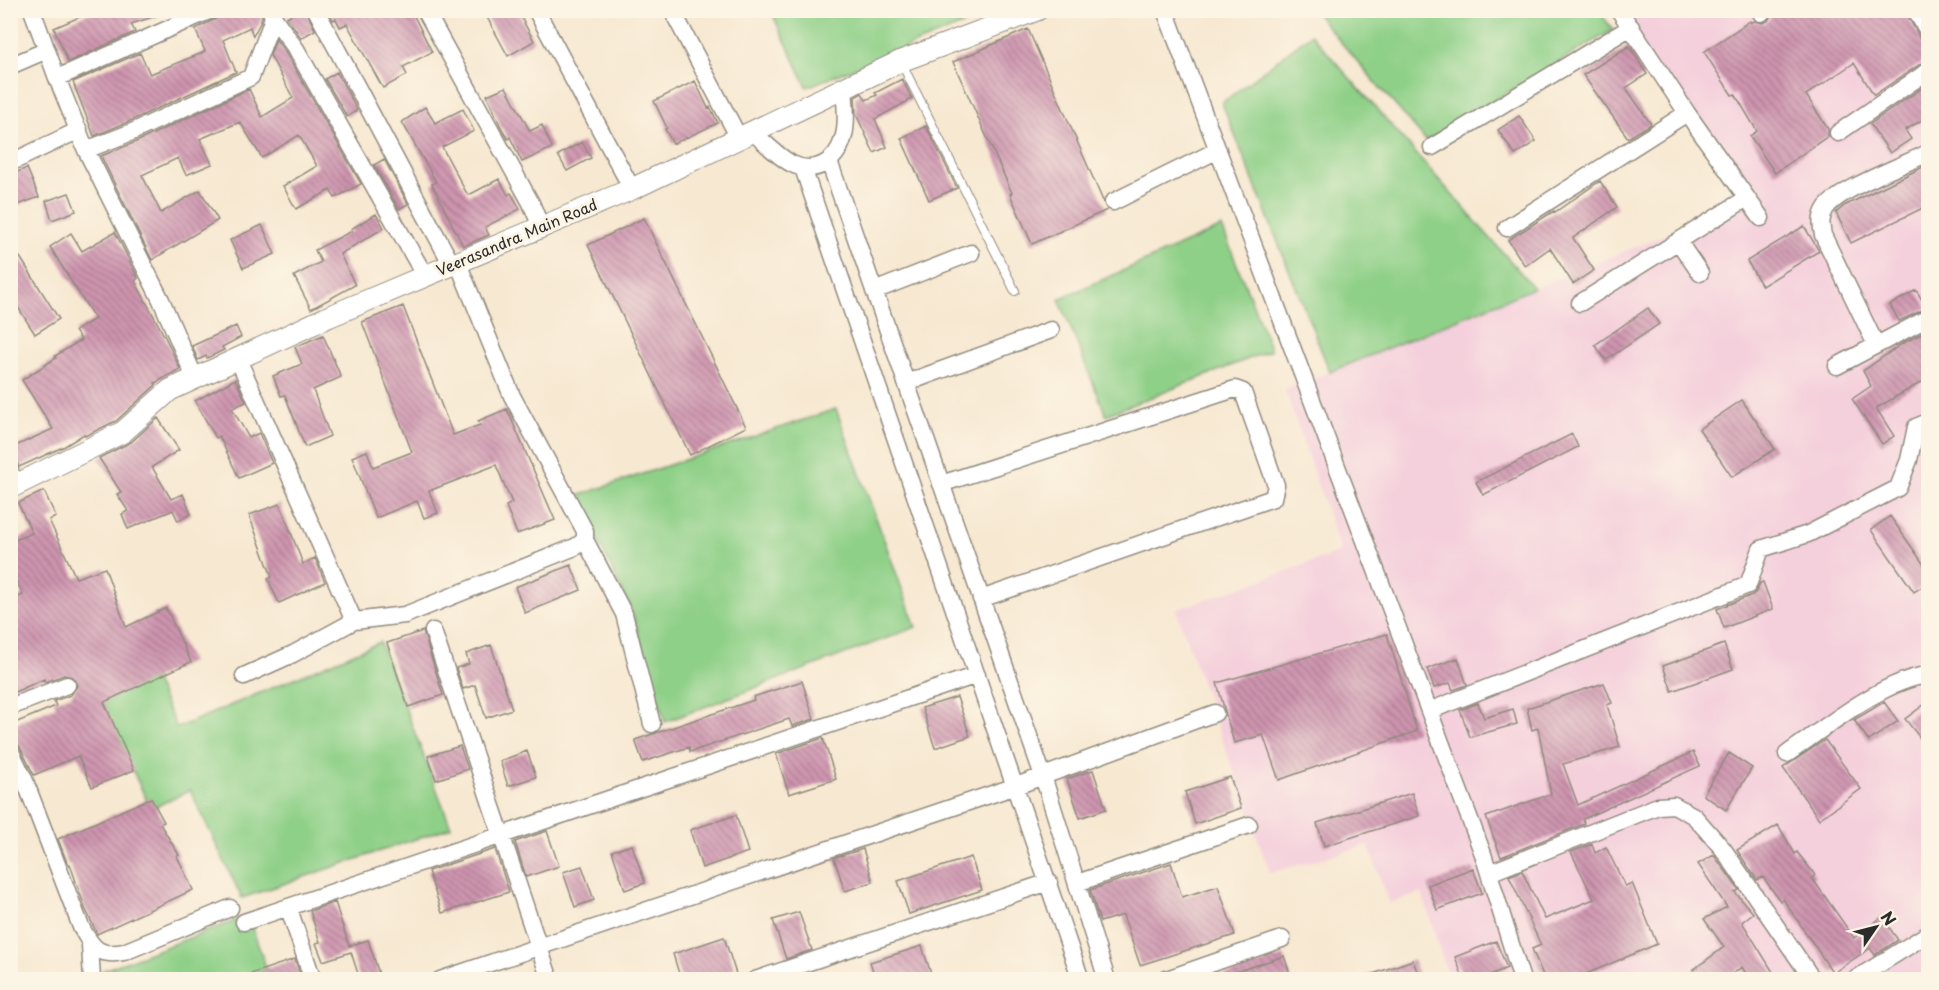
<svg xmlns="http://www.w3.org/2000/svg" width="1939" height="990" font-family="'Playpen Sans',sans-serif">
  <defs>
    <pattern id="building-back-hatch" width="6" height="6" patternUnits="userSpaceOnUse" patternTransform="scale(1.5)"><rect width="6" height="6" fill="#ce94af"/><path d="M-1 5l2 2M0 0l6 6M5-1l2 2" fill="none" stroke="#a7798f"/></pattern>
  </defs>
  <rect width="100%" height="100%" fill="#fcf5e5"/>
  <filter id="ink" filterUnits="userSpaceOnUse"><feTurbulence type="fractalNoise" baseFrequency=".0167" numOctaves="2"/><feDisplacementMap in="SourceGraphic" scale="12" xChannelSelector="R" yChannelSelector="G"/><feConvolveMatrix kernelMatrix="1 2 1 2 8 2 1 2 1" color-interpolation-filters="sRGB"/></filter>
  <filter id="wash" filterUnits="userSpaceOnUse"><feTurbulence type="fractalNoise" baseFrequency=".008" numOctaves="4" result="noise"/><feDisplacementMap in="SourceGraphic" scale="24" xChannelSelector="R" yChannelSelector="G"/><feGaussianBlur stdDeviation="1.35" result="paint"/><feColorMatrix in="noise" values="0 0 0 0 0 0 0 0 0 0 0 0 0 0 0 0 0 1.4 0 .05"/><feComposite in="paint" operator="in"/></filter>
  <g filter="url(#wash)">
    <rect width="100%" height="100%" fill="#f7e8d1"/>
    <!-- built -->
    <path fill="#f4cfdc" d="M 1614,11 L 1928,11 L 1928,979 L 1449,979 L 1422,893 L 1389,903 L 1368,845 L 1270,873 L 1176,610 L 1341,552 L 1285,390 L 1743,203 Z"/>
    <!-- green -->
    <path fill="#8fd088" stroke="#5d7e5a" stroke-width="1.5" d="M 771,11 L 997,11 L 807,87 Z
      M 1314,11 L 1599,11 L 1613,30 L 1426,141 Z
      M 1311,34 L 1534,288 L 1330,372 L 1222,103 Z
      M 1222,227 L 1271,350 L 1106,415 L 1059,299 Z
      M 836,409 L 916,627 L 665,722 L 632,612 L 577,496 Z
      M 380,642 L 451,827 L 242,898 L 190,790 L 151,809 L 98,698 L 151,673 L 177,728 Z
      M 248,916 L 270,979 L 104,979 L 101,971 Z"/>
    <g id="blocks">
      <!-- building -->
      <path fill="url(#building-back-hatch)" d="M 96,10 L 161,10 L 162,14 L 131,24 L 135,32 L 68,62 L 54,28 Z
        M 224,10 L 263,10 L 261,21 L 253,36 L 250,27 L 223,40 L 236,72 L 128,122 L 94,136 L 73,82 L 140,53 L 150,74 L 202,53 L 205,51 L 195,29 L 216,19 Z
        M 299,10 L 306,10 L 315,30 L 301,38 L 287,17 Z
        M 328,10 L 411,10 L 432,52 L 403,67 L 407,75 L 383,88 L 347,24 L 340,27 L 336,19 L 333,20 Z
        M 483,10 L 517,10 L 534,41 L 508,56 Z
        M 1774,10 L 1905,10 L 1919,37 L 1929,47 L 1929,58 L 1874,95 L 1854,63 L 1806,95 L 1828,129 L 1828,136 L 1775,173 L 1750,136 L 1757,131 L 1735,94 L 1732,95 L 1704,52 L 1750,21 L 1751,23 L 1754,21 L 1763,23 L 1768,21 Z
        M 1028,29 L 1107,210 L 1032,244 L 1010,194 L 1012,193 L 953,62 Z
        M 276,39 L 287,55 L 361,184 L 335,198 L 330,190 L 296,209 L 283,186 L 317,166 L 299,135 L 262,158 L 240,122 L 200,139 L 212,164 L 186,175 L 178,158 L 142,175 L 161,213 L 200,190 L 218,220 L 152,260 L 101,156 L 136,142 L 249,89 L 262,117 L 293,98 L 270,55 Z
        M 1629,46 L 1647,74 L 1626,88 L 1651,124 L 1628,138 L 1583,75 Z
        M 337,72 L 357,110 L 347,117 L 325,79 Z
        M 902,79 L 912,99 L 875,119 L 887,147 L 874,153 L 856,114 L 855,97 L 862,93 L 866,100 L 877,95 L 875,93 Z
        M 695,81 L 708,108 L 710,107 L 718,123 L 673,144 L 665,129 L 667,128 L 654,101 Z
        M 1925,86 L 1929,92 L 1929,116 L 1905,130 L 1911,139 L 1890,153 L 1870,124 Z
        M 506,87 L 530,131 L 542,125 L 552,148 L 522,162 L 510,137 L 508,139 L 501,127 L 487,95 Z
        M 425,107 L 435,123 L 463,109 L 474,131 L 442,147 L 466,192 L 469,195 L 499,179 L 508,195 L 511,193 L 520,209 L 485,227 L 489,235 L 463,246 L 432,184 L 436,182 L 402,122 Z
        M 1519,116 L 1536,141 L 1515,155 L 1498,130 Z
        M 926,126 L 957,188 L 929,200 L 901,138 Z
        M 582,142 L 591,158 L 567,171 L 558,155 Z
        M 384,159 L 408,204 L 399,209 L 374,165 Z
        M 1929,164 L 1929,205 L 1851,243 L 1836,213 L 1844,206 Z
        M 27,168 L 39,197 L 10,208 L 10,175 Z
        M 1600,181 L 1617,207 L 1573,238 L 1594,270 L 1573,284 L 1550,248 L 1525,266 L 1508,240 L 1554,211 L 1555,212 Z
        M 69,193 L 76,211 L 52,220 L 46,201 Z
        M 376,214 L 384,228 L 340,254 L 355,285 L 311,309 L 294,276 L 321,262 L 315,250 L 352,231 L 351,229 Z
        M 644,218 L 746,427 L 690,455 L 588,245 Z
        M 262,225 L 275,254 L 243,268 L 230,240 Z
        M 1804,226 L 1819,251 L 1762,286 L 1747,261 Z
        M 115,232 L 138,278 L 135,281 L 166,339 L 180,369 L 155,383 L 156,385 L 116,421 L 85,436 L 84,434 L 65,446 L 19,467 L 11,448 L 53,429 L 22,380 L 56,358 L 55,356 L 81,340 L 75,331 L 95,319 L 50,247 L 71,233 L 82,251 Z
        M 20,257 L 59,319 L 35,334 L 10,295 L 10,263 Z
        M 1916,290 L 1927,308 L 1899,321 L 1890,305 Z
        M 403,306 L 453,435 L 480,425 L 478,421 L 507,409 L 555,520 L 517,534 L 506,506 L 512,503 L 496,465 L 429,491 L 438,513 L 424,518 L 417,501 L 376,518 L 352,457 L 367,451 L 373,467 L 412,452 L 362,322 Z
        M 1648,308 L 1659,324 L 1606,360 L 1595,345 Z
        M 236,326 L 241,337 L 222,347 L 224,350 L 207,358 L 206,356 L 198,360 L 192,346 Z
        M 1929,330 L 1929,378 L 1876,408 L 1894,436 L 1882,444 L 1852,399 L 1871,386 L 1863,371 L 1903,343 Z
        M 323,335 L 341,377 L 313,390 L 330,436 L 305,447 L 285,395 L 281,396 L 273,376 L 302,364 L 295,347 Z
        M 235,379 L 246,402 L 232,408 L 249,438 L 259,433 L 272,463 L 239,478 L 219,436 L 216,438 L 195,401 Z
        M 1742,400 L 1775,449 L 1732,477 L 1699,429 Z
        M 158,418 L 179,450 L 152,467 L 171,499 L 183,494 L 191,514 L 178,521 L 173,510 L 128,529 L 122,514 L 128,511 L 117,494 L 121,492 L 99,458 L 131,442 Z
        M 1572,434 L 1578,447 L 1483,495 L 1476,482 Z
        M 44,491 L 56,517 L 49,520 L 76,578 L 105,568 L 126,627 L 166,608 L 191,662 L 104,702 L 134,770 L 92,787 L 78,756 L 34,775 L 19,745 L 13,740 L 10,735 L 10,725 L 56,706 L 54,701 L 71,695 L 77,686 L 73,677 L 64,675 L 45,682 L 44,679 L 10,694 L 10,600 L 23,595 L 10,568 L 10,542 L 32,533 L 18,503 Z
        M 280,504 L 303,564 L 315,558 L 325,582 L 279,603 L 268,579 L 272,577 L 249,515 Z
        M 1890,516 L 1929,572 L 1929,582 L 1914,592 L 1871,530 Z
        M 571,565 L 581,590 L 525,613 L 515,587 Z
        M 1763,582 L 1773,609 L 1724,628 L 1717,609 L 1752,595 L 1756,592 L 1760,583 Z
        M 423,631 L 443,695 L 408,707 L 387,643 Z
        M 1387,634 L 1417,731 L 1279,780 L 1263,735 L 1234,743 L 1217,683 Z
        M 1724,644 L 1733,669 L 1672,691 L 1663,666 Z
        M 491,645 L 512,709 L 486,718 L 475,685 L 463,689 L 456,668 L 469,664 L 466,654 Z
        M 1458,658 L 1467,685 L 1453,690 L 1450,683 L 1434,688 L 1427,669 Z
        M 802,681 L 814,719 L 792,726 L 789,719 L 690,752 L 689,747 L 643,762 L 635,740 L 754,700 L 753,697 Z
        M 1604,683 L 1612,703 L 1607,705 L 1620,747 L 1563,764 L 1578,805 L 1693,752 L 1700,766 L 1583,819 L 1584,824 L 1501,857 L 1486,817 L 1551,794 L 1538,728 L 1532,730 L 1527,708 Z
        M 957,697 L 970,736 L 935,748 L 922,708 Z
        M 1929,701 L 1929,749 L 1905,719 Z
        M 1884,702 L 1898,721 L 1869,741 L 1854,720 Z
        M 1478,703 L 1484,718 L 1513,709 L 1517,724 L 1470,737 L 1460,710 Z
        M 823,738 L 836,779 L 789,794 L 776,754 Z
        M 1825,740 L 1861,789 L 1819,819 L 1783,768 Z
        M 460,746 L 468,769 L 436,780 L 428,756 Z
        M 527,751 L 536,777 L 508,786 L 500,761 Z
        M 1729,753 L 1752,768 L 1726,810 L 1703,795 Z
        M 1093,770 L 1106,809 L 1080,818 L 1067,779 Z
        M 1230,777 L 1241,808 L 1195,824 L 1185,792 Z
        M 1412,793 L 1419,816 L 1324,846 L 1317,823 Z
        M 151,798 L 164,822 L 160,824 L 179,855 L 177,856 L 193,890 L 97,934 L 85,908 L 70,864 L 68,865 L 58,839 Z
        M 736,815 L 748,852 L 702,868 L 690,830 Z
        M 1778,825 L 1795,854 L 1797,852 L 1815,875 L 1812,878 L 1854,938 L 1882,917 L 1898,940 L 1875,955 L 1870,948 L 1833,973 L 1783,899 L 1780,901 L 1763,877 L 1757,880 L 1737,850 Z
        M 547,831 L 559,866 L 526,877 L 515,842 Z
        M 1592,844 L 1595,853 L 1606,847 L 1625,886 L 1632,883 L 1657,944 L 1572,980 L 1545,980 L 1532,949 L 1541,945 L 1509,876 L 1522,871 L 1545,919 L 1594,899 L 1571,852 Z
        M 632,845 L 645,883 L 625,890 L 612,851 Z
        M 495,849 L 509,892 L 442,913 L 428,871 Z
        M 863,849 L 873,882 L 845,891 L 834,858 Z
        M 1714,855 L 1739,890 L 1735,892 L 1753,913 L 1742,922 L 1778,980 L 1750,980 L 1742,967 L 1724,980 L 1700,980 L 1693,970 L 1724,947 L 1704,919 L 1727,907 L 1698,864 Z
        M 971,857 L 982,890 L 909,914 L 898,881 Z
        M 1171,863 L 1182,897 L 1218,886 L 1235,935 L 1140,965 L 1123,915 L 1100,922 L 1090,890 Z
        M 582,866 L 594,900 L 575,907 L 563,872 Z
        M 1473,868 L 1482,893 L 1437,910 L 1428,885 Z
        M 335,902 L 349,946 L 368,940 L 381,980 L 360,980 L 351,952 L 323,961 L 316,943 L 320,942 L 310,911 Z
        M 799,912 L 812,950 L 786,959 L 773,920 Z
        M 724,937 L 738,980 L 681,980 L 673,954 Z
        M 1496,941 L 1507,968 L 1478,980 L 1464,980 L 1455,957 Z
        M 922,946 L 933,980 L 876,980 L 870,962 Z
        M 1284,956 L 1292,980 L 1223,980 L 1223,976 Z
        M 295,959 L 302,980 L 242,980 L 242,977 Z
        M 1413,960 L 1420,980 L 1365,980 L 1364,977 Z"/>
    </g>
  </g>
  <g filter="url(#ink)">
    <use href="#blocks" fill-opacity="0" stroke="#918a7e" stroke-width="1.5"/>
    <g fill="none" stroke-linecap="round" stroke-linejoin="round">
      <defs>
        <path id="service" d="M 901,62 L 1015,291"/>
        <path id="minor" d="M 32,10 L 57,78 L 86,150 L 161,300 L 195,378
          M 316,10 L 452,265
          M 425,10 L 531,203 L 541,227
          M 536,10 L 632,189
          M 672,10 L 739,138
          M 1165,10 L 1483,854 L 1522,980
          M 1619,10 L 1687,113 L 1761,218
          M 1915,10 L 1928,31
          M 1761,13 L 1764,10
          M 272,15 L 296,49 L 425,276
          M 10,66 L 47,50
          M 57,78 L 211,10
          M 752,131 C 765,143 777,156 792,164 C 815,175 836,162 843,139 C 848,123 845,104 844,87
          M 1838,133 L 1928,71
          M 1432,147 L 1631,27
          M 86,150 L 132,132 L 251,77 L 271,24 L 274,10
          M 829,161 L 1043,776 L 1107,980
          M 10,163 L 79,130
          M 803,168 L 1081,980
          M 1113,202 L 1218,150
          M 1507,228 L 1687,113
          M 1678,241 L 1700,273
          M 874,291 L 971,253
          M 1580,303 L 1747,198
          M 1876,345 L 1823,235 C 1821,225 1820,217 1826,208 C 1839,189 1906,164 1928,153
          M 238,359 L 354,621
          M 1837,366 L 1928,318
          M 906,383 L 1051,330
          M 10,472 L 18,485
          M 941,484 L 1235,389 L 1243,392 L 1276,485 L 1273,498 L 981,599
          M 585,540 L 624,614 L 652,724
          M 433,631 L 550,980
          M 244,676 L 293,654 L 354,621 L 405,615 L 575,547 L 585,540 L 585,531 L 512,396 L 458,263
          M 10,707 L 67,685
          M 1429,711 L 1748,585 L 1761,549 L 1808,534 L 1898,488 L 1909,460 L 1916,427 L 1928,422
          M 10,750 L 25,781 L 81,927 C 92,948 99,957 124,952 L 230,908
          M 1787,754 C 1825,728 1883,680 1928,675
          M 1489,873 L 1658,806 L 1674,805 L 1694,816 L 1723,849 L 1813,980
          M 1077,883 L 1249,825
          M 289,909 L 313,980
          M 244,922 L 977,675
          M 90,944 L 92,980
          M 440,980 L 1016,786 L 1215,713
          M 755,980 L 1049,882
          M 1164,980 L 1282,939
          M 1854,980 L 1928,934"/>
        <path id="tertiary" d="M 10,488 L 123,432 L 170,390 L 328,317 L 632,189 L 901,61 L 1037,10"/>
      </defs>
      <!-- service casing -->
      <use href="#service" stroke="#918a7e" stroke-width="10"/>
      <!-- minor casing -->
      <use href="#minor" stroke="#918a7e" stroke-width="19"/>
      <!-- tertiary casing -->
      <use href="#tertiary" stroke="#918a7e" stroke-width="23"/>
      <!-- service -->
      <use href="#service" stroke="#fff" stroke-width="8"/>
      <!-- minor -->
      <use href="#minor" stroke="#fff" stroke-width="16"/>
      <!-- tertiary -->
      <use href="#tertiary" stroke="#fff" stroke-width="21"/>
    </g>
  </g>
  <g text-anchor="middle" stroke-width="6" stroke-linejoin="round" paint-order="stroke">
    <!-- street labels -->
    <g font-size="15" fill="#2b2b2b" stroke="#fcf5e5">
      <text transform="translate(517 238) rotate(-23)" y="5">Veerasandra Main Road</text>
    </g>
  </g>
  <!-- margin -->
  <rect width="1939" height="990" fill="none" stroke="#fcf5e5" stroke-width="36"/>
  <!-- north arrow -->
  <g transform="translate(1876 927) rotate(55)" stroke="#fcf5e5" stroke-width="4.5" paint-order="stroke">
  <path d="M0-4.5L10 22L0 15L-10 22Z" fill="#2b2b2b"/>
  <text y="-9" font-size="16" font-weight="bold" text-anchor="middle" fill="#2b2b2b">N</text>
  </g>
</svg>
